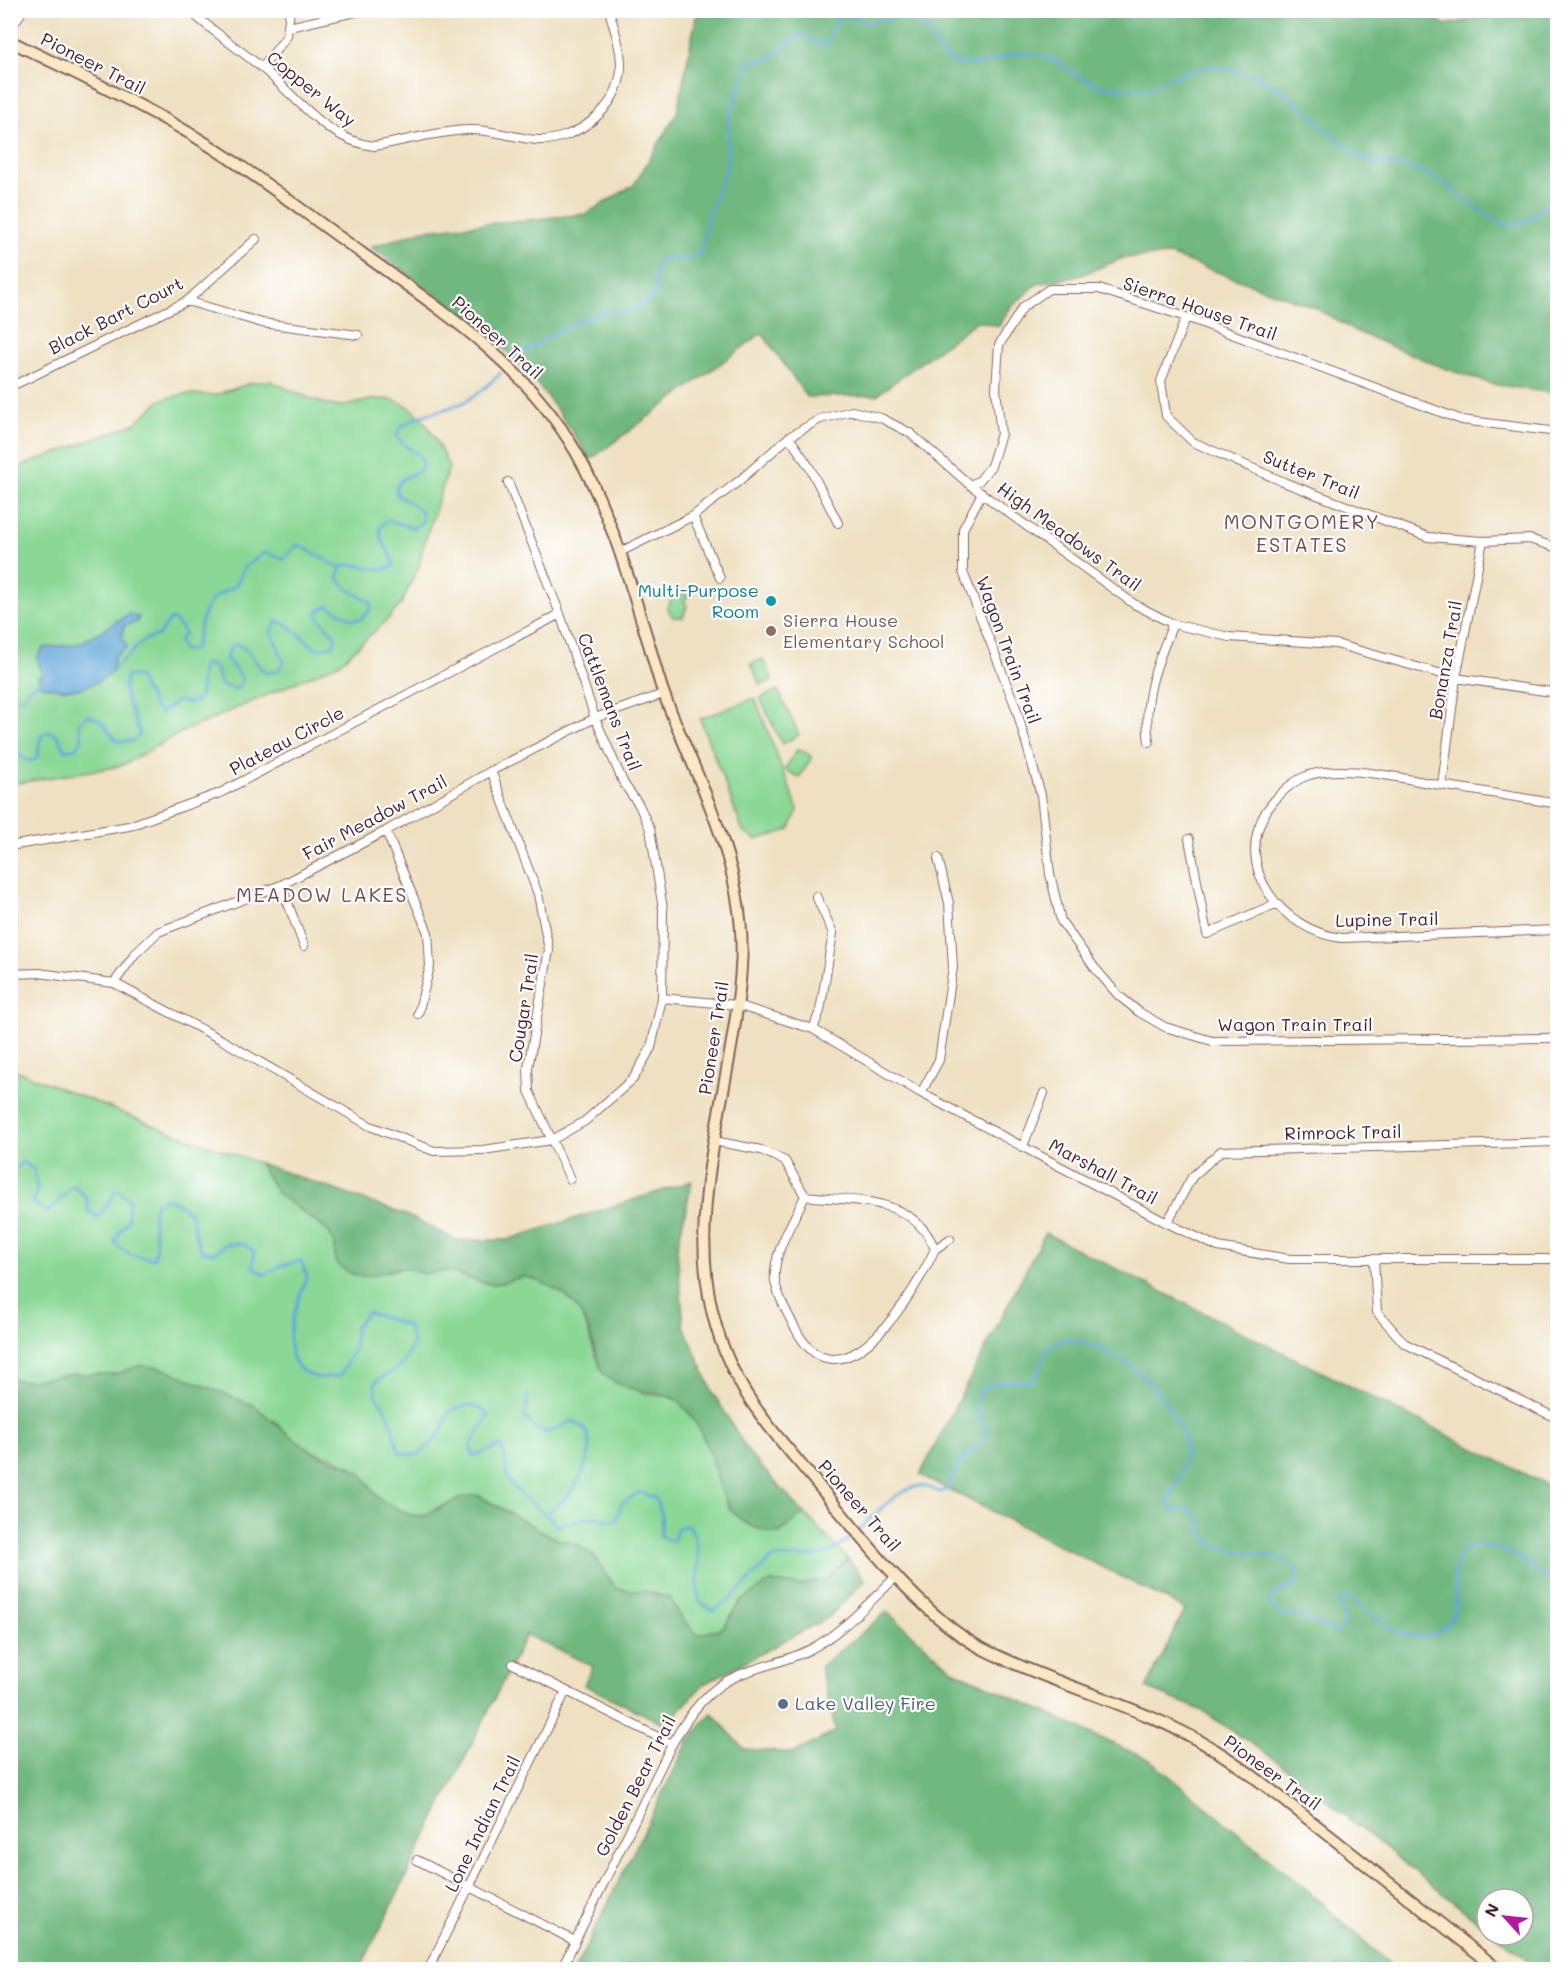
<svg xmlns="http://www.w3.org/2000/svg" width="1568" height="1980" font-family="Mali,sans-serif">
  <rect width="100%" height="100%" fill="#fff"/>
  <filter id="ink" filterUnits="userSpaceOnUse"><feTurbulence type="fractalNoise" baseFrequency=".0167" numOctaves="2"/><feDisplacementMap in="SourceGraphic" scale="12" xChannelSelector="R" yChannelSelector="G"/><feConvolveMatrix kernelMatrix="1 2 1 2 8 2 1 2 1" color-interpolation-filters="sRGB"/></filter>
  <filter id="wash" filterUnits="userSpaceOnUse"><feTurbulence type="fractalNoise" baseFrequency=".008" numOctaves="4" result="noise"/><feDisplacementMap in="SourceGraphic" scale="24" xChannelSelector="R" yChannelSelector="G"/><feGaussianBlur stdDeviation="1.35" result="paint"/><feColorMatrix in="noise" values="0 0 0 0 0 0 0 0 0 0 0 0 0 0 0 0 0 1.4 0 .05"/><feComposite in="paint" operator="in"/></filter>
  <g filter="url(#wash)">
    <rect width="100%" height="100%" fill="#eee0c0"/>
    <!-- green -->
    <path fill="#8bd896" stroke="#6a7c60" stroke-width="1.5" d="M 270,381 C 289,389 309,400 330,405 C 343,408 357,403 370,400 C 416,392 433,432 449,467 L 422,550 L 419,566 L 401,604 L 388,619 L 340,663 L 180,733 L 121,766 L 11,784 L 11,470 L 134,424 L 161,400 L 184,394 L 215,395 L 251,383 Z
      M 681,591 L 689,596 L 684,600 L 687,606 L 683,617 L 673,617 L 667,608 L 674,595 Z
      M 763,659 L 773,680 L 760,685 L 751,664 Z
      M 778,690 L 799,735 L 782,744 L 760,698 Z
      M 755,698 L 798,810 L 789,830 L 756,840 L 743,831 L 700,719 Z
      M 798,748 L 812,757 L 799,778 L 785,769 Z
      M 10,1068 L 168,1131 L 259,1163 L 277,1193 L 329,1232 L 335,1246 L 335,1262 L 364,1276 L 409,1267 L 423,1274 C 461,1265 463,1283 493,1284 C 504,1284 514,1278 524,1277 C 534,1276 566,1293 573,1300 C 589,1316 590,1353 600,1362 C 607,1369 636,1391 644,1393 C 656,1396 669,1394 679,1402 C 710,1426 715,1474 728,1508 L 779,1533 L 804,1513 L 848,1559 L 827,1579 L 800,1585 L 770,1582 L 740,1602 L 723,1628 L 698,1635 L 682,1619 L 670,1598 L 644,1591 L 616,1589 L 593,1555 L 575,1544 L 554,1538 L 478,1495 L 439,1507 L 424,1516 L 410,1515 L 379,1499 L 362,1474 L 335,1458 L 313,1452 L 283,1432 L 277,1422 L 139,1366 L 116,1374 L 74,1374 L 22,1381 L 11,1378 Z"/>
    <!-- forest -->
    <path fill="#70b87f" stroke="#5d6c55" stroke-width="1.5" d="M 1419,10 L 1446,25 L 1510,11 L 1557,11 L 1557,394 L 1492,384 L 1444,368 L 1355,331 L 1316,308 L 1170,255 L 1123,258 L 1079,276 L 1037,284 L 1010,308 L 999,326 L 977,321 L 877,395 L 807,397 L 762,333 L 590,460 C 572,430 552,401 529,374 C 484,325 423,287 371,247 L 424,230 L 586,214 L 634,185 L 677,113 L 696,17 L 702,11 Z
      M 259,1163 L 406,1215 L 456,1240 L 507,1240 L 692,1181 L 677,1249 L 684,1326 L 713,1393 L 751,1456 L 804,1513 L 779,1533 C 707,1527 726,1463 691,1416 C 687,1412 684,1406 679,1402 C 662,1387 626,1397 604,1374 C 599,1369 598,1360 596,1354 C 588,1324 579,1299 549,1286 C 542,1283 531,1276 524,1277 C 513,1278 504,1284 493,1284 C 462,1282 460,1265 423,1274 C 392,1258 382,1281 354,1275 C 347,1273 340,1266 335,1262 L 335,1246 L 329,1232 L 277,1193 Z
      M 1045,1233 L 1557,1490 L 1557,1969 L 1539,1969 L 1495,1935 L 1523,1935 L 1523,1899 L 1487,1899 L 1487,1929 L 1270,1756 L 1201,1710 L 1146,1688 L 1185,1609 L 920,1475 Z
      M 139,1366 L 159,1367 L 255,1406 L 299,1443 L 321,1456 L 348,1465 L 362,1474 L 379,1499 L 410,1515 L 424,1516 L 460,1498 L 477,1495 L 554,1538 L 575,1544 L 593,1555 L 616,1589 L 644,1591 L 670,1598 L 682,1619 L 698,1635 L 723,1628 L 740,1602 L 770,1582 L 800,1585 L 827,1579 L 848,1559 L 865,1580 L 829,1617 L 704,1684 L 666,1725 L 584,1685 L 593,1666 L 526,1635 L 360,1969 L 11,1969 L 10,1378 L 22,1381 L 74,1374 L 115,1374 Z
      M 887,1612 L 953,1670 L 1151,1761 L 1308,1891 L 1395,1969 L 575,1969 L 689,1740 L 712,1713 L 744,1749 L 794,1753 L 836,1731 L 820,1667 Z"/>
    <!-- water -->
    <path fill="#64a8d9" stroke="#576482" stroke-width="1.5" d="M 129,614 L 139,617 L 137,622 L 124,626 L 122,636 L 127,647 L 114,658 L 113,672 C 84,693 74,691 41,686 L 38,676 L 43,675 L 37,658 L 43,648 L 79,644 Z"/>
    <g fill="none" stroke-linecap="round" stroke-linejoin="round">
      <!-- stream -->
      <path stroke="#64a8d9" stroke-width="3" d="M 523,353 C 540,342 588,314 606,312 C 611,312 616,315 620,314 C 628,312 643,305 649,300 C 668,286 641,275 666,258 L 689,260 L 700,253 L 709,215 L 727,167 L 728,122 L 749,61 L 768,60 L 799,35 C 809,37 815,45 826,45 L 836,21 L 843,14 L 870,23 C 885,17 918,14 928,32 C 939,50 938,58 962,64 C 987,69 1007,50 1032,54 C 1055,56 1073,75 1093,83 C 1103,87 1119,89 1129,89 C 1155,90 1159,83 1180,74 C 1205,64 1230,66 1255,76 C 1286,89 1313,118 1338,139 C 1344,143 1349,150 1355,154 C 1376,167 1404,163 1425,173 C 1456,187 1477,213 1509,226 C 1535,220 1547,210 1558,185
        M 115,668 L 144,640 L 159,635 L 171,619 L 175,620 L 185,634 L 179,640 L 182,649 L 190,651 L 195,648 C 203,619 201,598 235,587 L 244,568 L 264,553 L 280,557 L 283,560 L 296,546 L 301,546 L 340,568
        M 10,697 L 23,698 L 29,688 L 39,683
        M 10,740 C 20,748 17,760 31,761 L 37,757 L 41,736 L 48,732 L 57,735 L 65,750 L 77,748 L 82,739 L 79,723 L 88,715 L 101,721 L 117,741 L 133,741 L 140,734 L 124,692 L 126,676 L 138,676 L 155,708 L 161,713 L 177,701 C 214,710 194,680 205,663 L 215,667 L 221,685 L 235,689 L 241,685 L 242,678 L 226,658 L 231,647 L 235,644 L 245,648 L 265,673 L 278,671 L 284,662 L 271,631 L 277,621 L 288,625 L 316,649 L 333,646 L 336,637 L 320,619 L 317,612 L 328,606 L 352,619 L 361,619 L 370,610 L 371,602 L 349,590 L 338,579 L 340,568 C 351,559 376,574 393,567 C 395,554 379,546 380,527 L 387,520 L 414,528 L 422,522 C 429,500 387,504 398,484 C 402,476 415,475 422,469 C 425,450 404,451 397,436 L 399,429 C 416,413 439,413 460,404 C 476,397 488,385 501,373
        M 10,1175 L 22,1162 L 34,1169 L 37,1189 L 33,1203 L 48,1212 L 74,1185 L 87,1199 L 89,1212 L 99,1217 L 117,1190 L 129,1199 L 128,1220 L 114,1241 C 123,1254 138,1258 154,1258 C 160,1236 150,1228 154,1205 L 166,1198 C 206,1214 185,1222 202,1251 L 215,1253 L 226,1244 L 244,1244 L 254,1252 L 253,1267 L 265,1275 L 280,1266 L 301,1261 L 307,1277 C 296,1305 270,1365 316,1377 C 323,1379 333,1376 340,1376 L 354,1349 L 355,1328 L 367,1312 L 408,1326 L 413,1344 L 402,1365 L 375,1382 L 376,1395 L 388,1413 L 399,1452 L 418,1455 C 434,1442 443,1433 448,1413 C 465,1403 474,1402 489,1415 L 471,1445 L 472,1456 L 501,1446 C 507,1457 504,1467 508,1478 C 514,1494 546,1511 558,1526 L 591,1517 L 616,1521 L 622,1503 L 640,1492 L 655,1498 L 662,1516 L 660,1536 L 673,1542 L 678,1528 L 689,1525 C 705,1553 694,1571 699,1601 L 713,1611 L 730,1599 L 772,1558 C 792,1556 813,1560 832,1551 C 855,1541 894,1484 922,1486 C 928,1486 934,1490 940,1492 L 948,1489 C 952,1482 953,1473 958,1466 C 967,1452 981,1447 988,1432 C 985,1425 978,1419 977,1411 C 973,1378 1011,1380 1032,1381 C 1043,1370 1041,1351 1055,1342 C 1066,1337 1077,1341 1087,1344 C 1124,1356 1147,1375 1168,1407 C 1176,1419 1183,1430 1185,1445 C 1188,1466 1177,1482 1168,1501 L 1172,1511 C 1209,1499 1192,1535 1215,1545 C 1243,1557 1275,1549 1299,1571 L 1294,1587 L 1276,1593 L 1270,1600 L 1271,1608 L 1281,1614 L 1305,1618 L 1335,1632 L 1343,1628 L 1345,1617 L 1339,1600 L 1346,1597 C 1368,1607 1381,1627 1405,1635 C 1432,1643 1456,1629 1456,1599 C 1455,1588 1453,1577 1456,1566 C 1458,1556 1464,1551 1472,1545 L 1498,1548 L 1518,1557 L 1558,1587
        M 528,1395 L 525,1417 L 534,1428 L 547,1433 L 572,1421 C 606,1433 583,1478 566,1498 C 561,1503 554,1508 547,1513"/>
    </g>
  </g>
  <g filter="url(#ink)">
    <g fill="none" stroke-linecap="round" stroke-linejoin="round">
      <defs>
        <path id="minor" d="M 189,10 C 212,31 238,48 262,68 C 296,96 327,141 374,146 C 405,141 437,131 469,130 C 492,129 514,138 537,140 C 575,142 619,109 621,69 C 622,51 614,28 609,10
          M 289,27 L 364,10
          M 10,30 L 23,10
          M 262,68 L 287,36 L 290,10
          M 187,301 L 262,323 L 358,335
          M 1186,317 L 1161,381 L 1166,416 L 1193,442 L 1286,483 L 1428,537 L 1483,541 L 1529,539 L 1558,548
          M 10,387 L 187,301 L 256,239
          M 789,437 L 810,468 L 838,523
          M 970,485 L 979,481 L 991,466 L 1001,434 L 996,389 L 999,345 L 1023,307 L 1049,289 L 1099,289 L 1186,317 L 1462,420 L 1558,432
          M 982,493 L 963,529 L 963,572 L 1016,708 L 1041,795 L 1050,874 L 1061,921 L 1094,967 L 1118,995 L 1139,1012 L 1165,1027 L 1212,1041 L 1558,1038
          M 693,516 L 720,578
          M 620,552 L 693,516 L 739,481 L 789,437 L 820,419 L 852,411 L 881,418 L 910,433 L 970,485 L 1134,604 L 1173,624 L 1229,637 L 1336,644 L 1456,678 L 1558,693
          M 1149,742 C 1142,698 1157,663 1173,624
          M 491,771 L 538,894 L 549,950 L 528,1068 L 529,1091 L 570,1179
          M 1442,785 L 1456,678 L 1483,541
          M 1558,804 C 1518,797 1479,791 1440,785 C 1404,779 1338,762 1304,777 C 1290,783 1276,797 1267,810 C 1231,867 1282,931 1342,938 L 1558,930
          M 386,831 L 428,933 L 430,966 L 418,1014
          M 1189,839 L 1207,934 L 1275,904
          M 10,846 L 129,826 L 220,793 L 560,614
          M 281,885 L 304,946
          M 10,974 L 39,973 L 114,983 L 222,1040 L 370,1126 L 434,1151 L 483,1150 L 552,1140 L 585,1121 L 633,1079 L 651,1048 L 662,998 L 663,909 L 650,829 L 639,805 L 624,784 L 595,718 L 560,614 L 508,482
          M 114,983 L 135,954 L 158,932 L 281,885 L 386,831 L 491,771 L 595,718 L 663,694
          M 662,998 L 737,1005 L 813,1029 L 921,1093 L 1167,1223 L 1218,1247 L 1289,1259 L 1558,1259
          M 813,1029 L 820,1011 L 833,933 L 816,896
          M 921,1093 L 939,1060 L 953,967 L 949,903 L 938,858
          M 714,1141 L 761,1150 L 785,1161 L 805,1196 C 794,1220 772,1253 775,1281 C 777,1295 792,1323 799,1335 C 845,1410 917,1289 935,1249 C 913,1195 855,1202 805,1196
          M 1023,1146 L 1044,1093
          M 1167,1223 L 1192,1177 L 1221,1151 L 1558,1142
          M 935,1249 L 950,1239
          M 1374,1260 L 1377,1312 L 1404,1343 L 1558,1419
          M 513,1664 L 672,1744
          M 417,1860 L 575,1941
          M 428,1970 L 566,1691
          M 561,1970 L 672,1744 C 688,1716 707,1688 739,1675 C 761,1666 787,1661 809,1650 C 842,1633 870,1601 897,1576"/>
        <path id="secondary" d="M 10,41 C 66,69 123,95 177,126 C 242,163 302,211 363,254 C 443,311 526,365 576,452 C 609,510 628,575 647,638 C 654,659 658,681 667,702 C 701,788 748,872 741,968 C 732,1110 663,1249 741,1385 C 761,1420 789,1450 814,1480 C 857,1532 924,1619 983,1649 C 1058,1687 1142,1705 1215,1750 C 1252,1773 1286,1802 1321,1829 C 1381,1876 1440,1923 1499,1970"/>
      </defs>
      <!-- minor casing -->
      <use href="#minor" stroke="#83635f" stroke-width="10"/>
      <!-- secondary casing -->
      <use href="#secondary" stroke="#83635f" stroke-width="14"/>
      <!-- minor -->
      <use href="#minor" stroke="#fff" stroke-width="8"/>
      <!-- secondary -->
      <use href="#secondary" stroke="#fae7c3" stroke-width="10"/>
    </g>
  </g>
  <!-- markers -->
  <circle fill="#0f9aa8" stroke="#fff" stroke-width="2" cx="771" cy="601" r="6"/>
  <circle fill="#8d6e63" stroke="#fff" stroke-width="2" cx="771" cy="631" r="6"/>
  <circle fill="#5c6f8a" stroke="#fff" stroke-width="2" cx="783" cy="1704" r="6"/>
  <g text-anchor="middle" stroke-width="4.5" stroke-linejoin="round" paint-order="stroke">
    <!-- street labels -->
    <g font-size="18" fill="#4a1f2b" stroke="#fff">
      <text transform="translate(93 64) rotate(27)" y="6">Pioneer Trail</text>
      <text transform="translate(311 89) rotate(39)" y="6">Copper Way</text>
      <text transform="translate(1200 309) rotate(19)" y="6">Sierra House Trail</text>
      <text transform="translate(116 316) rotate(-27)" y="6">Black Bart Court</text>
      <text transform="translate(497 338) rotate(42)" y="6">Pioneer Trail</text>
      <text transform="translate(1311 475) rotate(22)" y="6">Sutter Trail</text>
      <text transform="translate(1069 537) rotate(36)" y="6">High Meadows Trail</text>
      <text transform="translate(1008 650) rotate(70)" y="6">Wagon Train Trail</text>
      <text transform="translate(1446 660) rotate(-80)" y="6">Bonanza Trail</text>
      <text transform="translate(609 702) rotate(69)" y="6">Cattlemans Trail</text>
      <text transform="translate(287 741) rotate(-28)" y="6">Plateau Circle</text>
      <text transform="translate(375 818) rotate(-28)" y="6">Fair Meadow Trail</text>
      <text transform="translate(1387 920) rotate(-1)" y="6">Lupine Trail</text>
      <text transform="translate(524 1008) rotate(-81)" y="6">Cougar Trail</text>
      <text x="1295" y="1031">Wagon Train Trail</text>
      <text transform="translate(714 1038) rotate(-81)" y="6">Pioneer Trail</text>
      <text transform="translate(1343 1133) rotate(-1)" y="6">Rimrock Trail</text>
      <text transform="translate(1103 1172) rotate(28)" y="6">Marshall Trail</text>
      <text transform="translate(859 1506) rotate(49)" y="6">Pioneer Trail</text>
      <text transform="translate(1272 1773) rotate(36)" y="6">Pioneer Trail</text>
      <text transform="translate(636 1786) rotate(-63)" y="6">Golden Bear Trail</text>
      <text transform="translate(483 1824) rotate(-64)" y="6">Lone Indian Trail</text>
    </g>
    <!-- culture labels -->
    <g font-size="18" fill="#0d838f" stroke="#fff" text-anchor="end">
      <text x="759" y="597">Multi-Purpose<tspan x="759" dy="21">Room</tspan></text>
    </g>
    <!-- education labels -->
    <g font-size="18" fill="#785e54" stroke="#fff" text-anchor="start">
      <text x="783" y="627">Sierra House<tspan x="783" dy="21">Elementary School</tspan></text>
    </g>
    <!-- service labels -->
    <g font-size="18" fill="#4e5e75" stroke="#fff" text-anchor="start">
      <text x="795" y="1710">Lake Valley Fire</text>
    </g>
    <!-- neighbourhood labels -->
    <g font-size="20" letter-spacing="1.5" fill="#7a4a4e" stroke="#fff">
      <text x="1302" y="529">MONTGOMERY<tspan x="1302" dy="23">ESTATES</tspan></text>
      <text x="322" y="902">MEADOW LAKES</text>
    </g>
  </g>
  <!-- margin -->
  <rect width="1568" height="1980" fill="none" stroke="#fff" stroke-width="36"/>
  <!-- north arrow -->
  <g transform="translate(1505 1917) rotate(297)"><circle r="28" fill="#ffffff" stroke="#b7a5aa" stroke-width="1.5"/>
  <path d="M0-4.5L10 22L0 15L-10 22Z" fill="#b5179e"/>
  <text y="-9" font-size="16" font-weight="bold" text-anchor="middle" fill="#4a1f2b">N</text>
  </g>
</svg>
